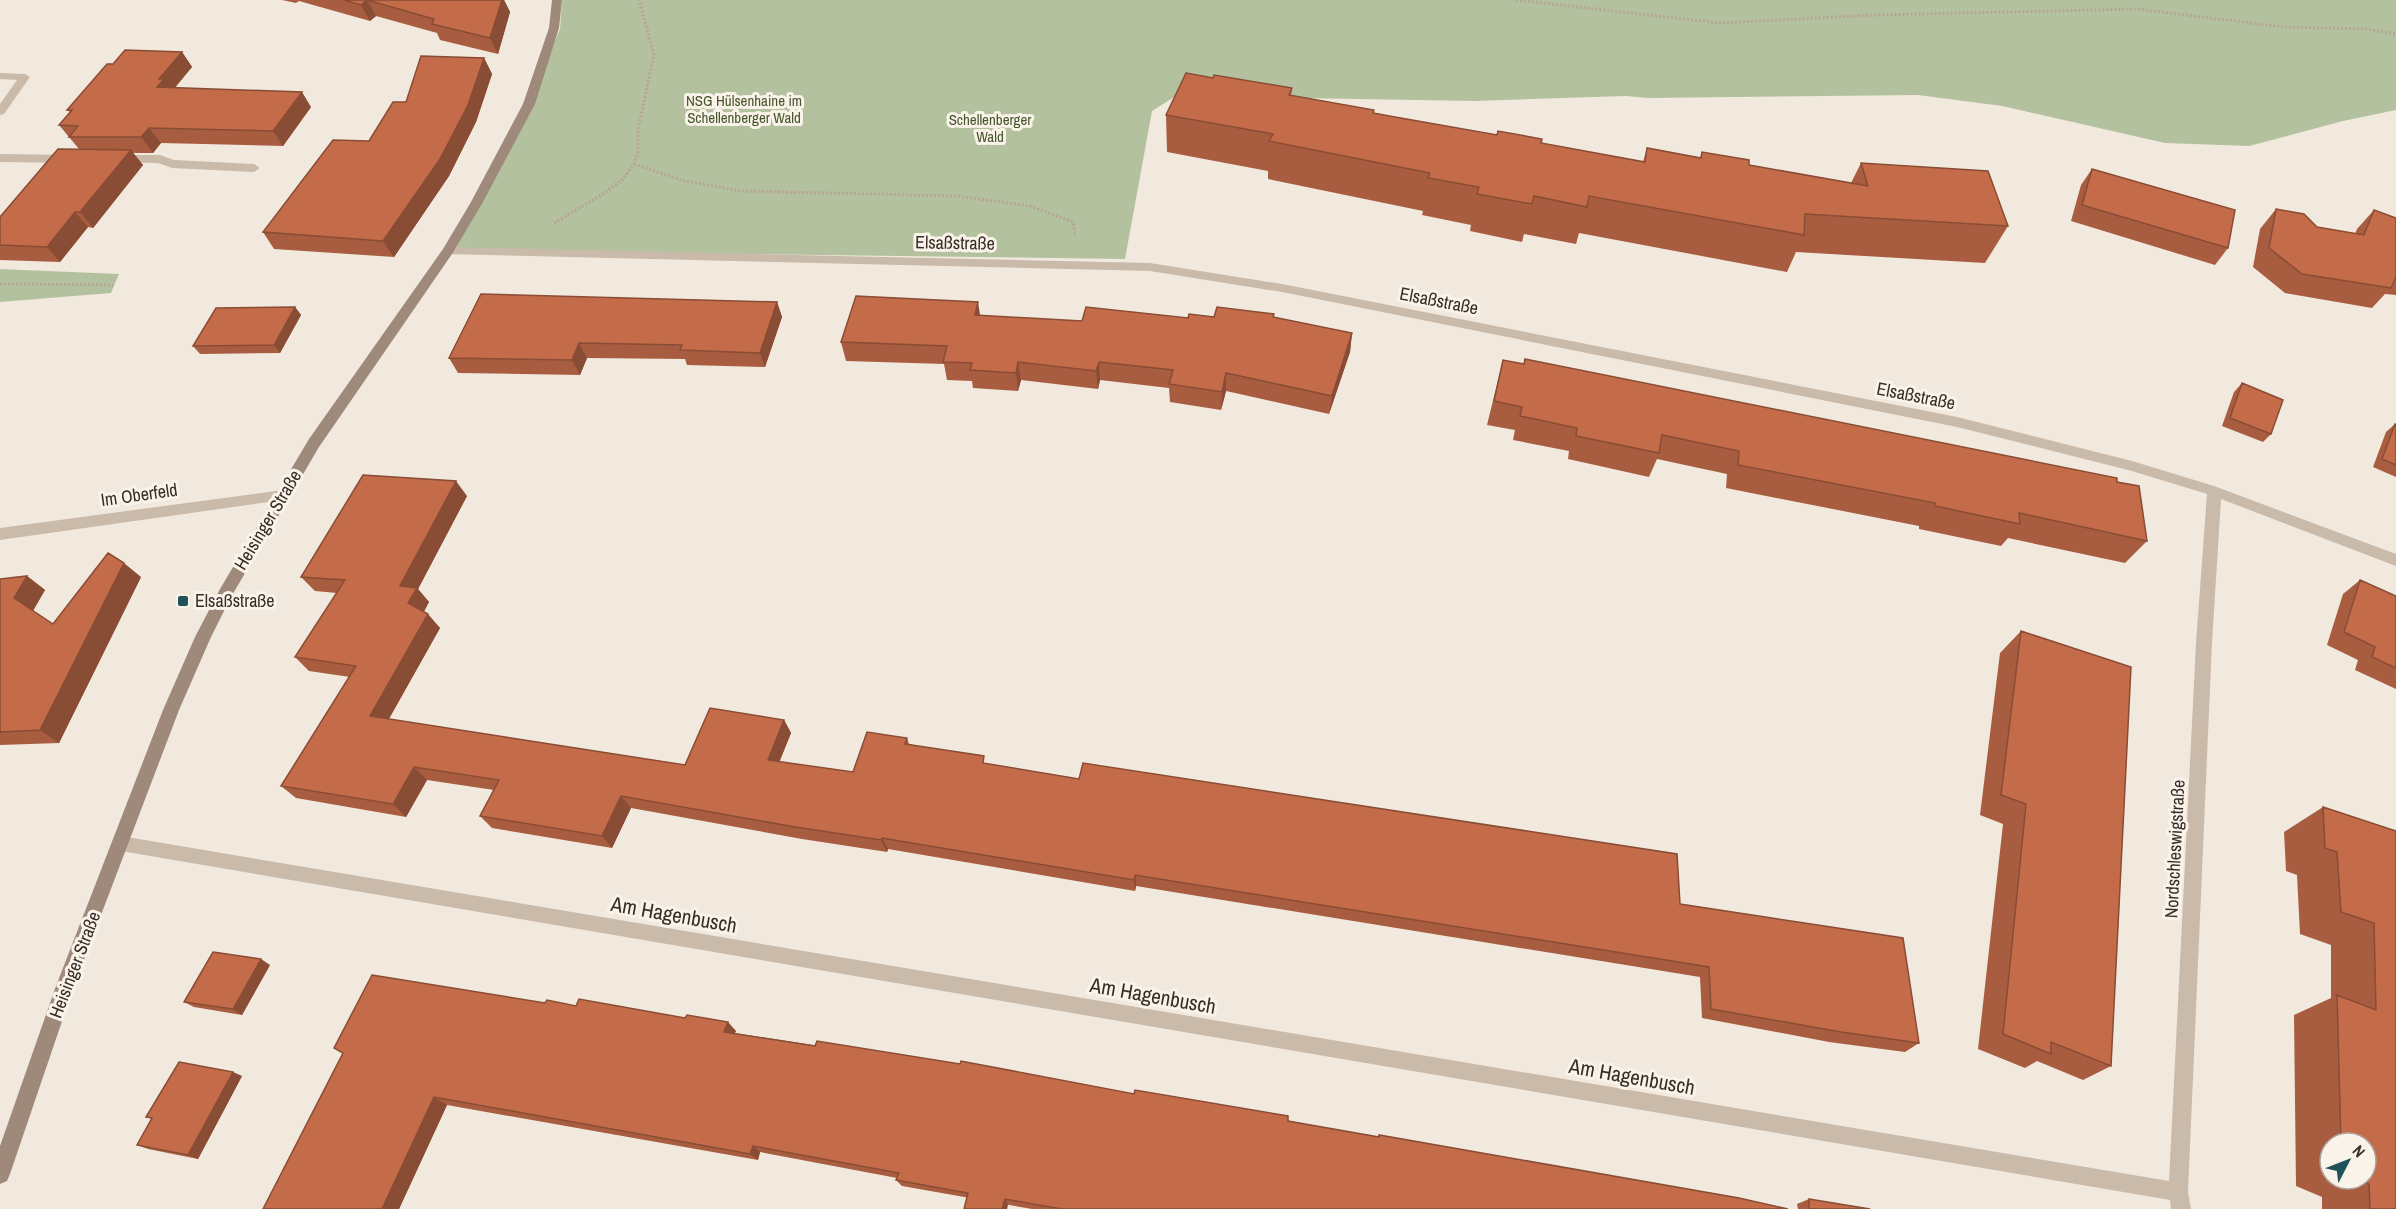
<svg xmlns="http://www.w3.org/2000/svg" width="2396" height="1209" font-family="'Archivo Narrow',sans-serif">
  <rect width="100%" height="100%" fill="#f2e9de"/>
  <!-- green -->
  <path fill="#b4c19e" d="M 562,0 L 2396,0 L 2396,110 L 2343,121 L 2249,146 L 2165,143 L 2002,106 L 1918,95 L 1648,98 L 1626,96 L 1474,101 L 1176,96 L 1152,111 L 1125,259 L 454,250 L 546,62 L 560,29 Z
    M 0,269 L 119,274 L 111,293 L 0,302 Z"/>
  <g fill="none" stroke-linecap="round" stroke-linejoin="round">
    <!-- path -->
    <path stroke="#b6a494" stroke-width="3" stroke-dasharray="2 2" stroke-linecap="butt" d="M 1516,0 L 1720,23 L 1875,15 L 2137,9 L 2284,27 L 2367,29 L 2396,34
      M 634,164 L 684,181 L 741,191 L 957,196 L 1030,206 L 1073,222 L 1075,236
      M 554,223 L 603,194 L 623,179 L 634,164 L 638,152 L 638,129 L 654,55 L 639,0
      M 0,284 L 113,285"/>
    <!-- lane -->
    <path fill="#cabaaa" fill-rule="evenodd" d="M 0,154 L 69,155 L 75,159 L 69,163 L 0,162 Z
      M 120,155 L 160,155 L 174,160 L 254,164 L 260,168 L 254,172 L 172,168 L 158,163 L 116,162 L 116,156 Z"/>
    <!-- street -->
    <path fill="#cabaaa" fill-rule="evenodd" d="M 0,73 L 25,74 L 30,77 L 4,114 L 0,115 L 0,104 L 17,80 L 0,79 Z
      M 448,247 L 1150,263 L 1282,284 L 1957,417 L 2132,461 L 2214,486 L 2396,554 L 2396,566 L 2221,499 L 2212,643 L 2188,1192 L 2191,1209 L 2171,1209 L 2170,1200 L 115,850 L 113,844 L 115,838 L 121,836 L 2169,1181 L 2196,643 L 2207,494 L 2132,471 L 1957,427 L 1282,292 L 1150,271 L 444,254 L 442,251 Z
      M 283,490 L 290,495 L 283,500 L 0,540 L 0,528 Z"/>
    <!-- secondary -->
    <path fill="#9e897b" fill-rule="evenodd" d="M 552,0 L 562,0 L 559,28 L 535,104 L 483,202 L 452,254 L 319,447 L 231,597 L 211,637 L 179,710 L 74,986 L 10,1174 L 7,1181 L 0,1184 L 0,1146 L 56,986 L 163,710 L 195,637 L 220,589 L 309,439 L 443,249 L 471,202 L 523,104 L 549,28 Z"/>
  </g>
  <!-- wall -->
  <path fill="#a95d40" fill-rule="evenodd" d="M 282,0 L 504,0 L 510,12 L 498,54 L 440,40 L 437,33 L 376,16 L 370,21 L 299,1 L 296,3 Z
    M 182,52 L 192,67 L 175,88 L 311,107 L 283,146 L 161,143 L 153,153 L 133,153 L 143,165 L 93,228 L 88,227 L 60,262 L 0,260 L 0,217 L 79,149 L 59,125 L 70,112 L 67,110 L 113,64 Z
    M 484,58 L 492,74 L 476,122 L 449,176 L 394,257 L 274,249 L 263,232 L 369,141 L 406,102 Z
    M 1213,78 L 1292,88 L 1291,96 L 1395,117 L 1643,162 L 1647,148 L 1700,158 L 1702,152 L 1749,165 L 1851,183 L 1861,163 L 2008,226 L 1985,263 L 1796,252 L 1787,272 L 1579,233 L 1576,244 L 1524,234 L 1522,242 L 1470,231 L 1471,225 L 1422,215 L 1423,211 L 1268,179 L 1268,171 L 1167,152 L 1166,115 Z
    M 2092,169 L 2228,248 L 2215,265 L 2071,221 L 2081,185 Z
    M 2276,209 L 2317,227 L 2355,234 L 2357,229 L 2374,210 L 2396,218 L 2396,295 L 2385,294 L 2372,308 L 2285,293 L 2253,267 L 2260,229 Z
    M 777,302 L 782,317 L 765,367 L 687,365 L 685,359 L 587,358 L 580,375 L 458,373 L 449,358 Z
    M 295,307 L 301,315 L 280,353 L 200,354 L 193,346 Z
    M 1274,314 L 1274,317 L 1352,333 L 1350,352 L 1329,414 L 1226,391 L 1221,410 L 1170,402 L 1169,388 L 1100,380 L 1098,389 L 1021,380 L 1018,391 L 973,388 L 972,381 L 947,380 L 944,364 L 846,361 L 841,342 L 980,316 L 1082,321 L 1188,318 Z
    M 1503,360 L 2117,482 L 2147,541 L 2125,563 L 2008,538 L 2001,546 L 1919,529 L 1919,526 L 1726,488 L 1727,474 L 1657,459 L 1649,477 L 1568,459 L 1569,451 L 1513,440 L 1515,430 L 1487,425 Z
    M 2242,383 L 2271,434 L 2263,442 L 2222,426 L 2234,392 Z
    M 2395,424 L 2396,424 L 2396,477 L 2373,467 L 2386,432 Z
    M 467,496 L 418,589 L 429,602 L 424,612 L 440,628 L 389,719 L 685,765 L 784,720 L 791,733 L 779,762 L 853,772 L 907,738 L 909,744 L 986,764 L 1680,904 L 1919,1043 L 1905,1052 L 1829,1042 L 1702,1018 L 1700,977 L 1136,886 L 1135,891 L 888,849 L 887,852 L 802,839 L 631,808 L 612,848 L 492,828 L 480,816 L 494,790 L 427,780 L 406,817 L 296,798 L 281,786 L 350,677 L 309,671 L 295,657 L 337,593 L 315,591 L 301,577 Z
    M 27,576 L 45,590 L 33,611 L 53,624 L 141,577 L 59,743 L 0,745 L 0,579 Z
    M 2360,580 L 2396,596 L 2396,689 L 2355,670 L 2358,660 L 2327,645 L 2343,594 Z
    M 2021,631 L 2111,1066 L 2083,1080 L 2037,1061 L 2025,1068 L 1978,1049 L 2003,824 L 1980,815 L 2000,653 Z
    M 2323,807 L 2396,831 L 2396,1209 L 2322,1209 L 2322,1197 L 2296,1186 L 2294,1015 L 2331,998 L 2331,945 L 2300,934 L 2297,875 L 2286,871 L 2284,832 ZM 2330,1143 L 2366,1143 L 2366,1179 L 2330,1179 Z
    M 270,965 L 242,1015 L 194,1007 L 184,1002 Z
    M 545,1003 L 576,1006 L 736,1031 L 734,1033 L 1134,1094 L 1378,1137 L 1379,1135 L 1788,1209 L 1032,1209 L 902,1186 L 896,1180 L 897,1178 L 760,1152 L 758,1160 L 447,1105 L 399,1209 L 263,1209 Z
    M 242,1076 L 198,1159 L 148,1149 L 137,1145 L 152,1119 L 146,1117 Z
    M 1809,1199 L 1870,1209 L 1798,1209 L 1797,1204 Z"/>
  <!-- shaded-wall -->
  <path fill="#894c34" d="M 367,0 L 376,16 L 370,21 L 361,5 Z
    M 502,0 L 504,0 L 510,12 L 498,54 L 490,38 Z
    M 182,52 L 192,67 L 172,90 L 157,87 L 159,79 Z
    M 484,58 L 492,74 L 476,122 L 449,176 L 394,257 L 383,241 Z
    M 302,92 L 311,107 L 283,146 L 273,131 Z
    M 149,128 L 161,143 L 153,153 L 141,137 Z
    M 131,150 L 143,165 L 93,228 L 80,212 Z
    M 75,212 L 88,227 L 60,262 L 47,247 Z
    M 777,302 L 782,317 L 765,367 L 760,353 Z
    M 978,302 L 981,321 L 975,315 Z
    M 295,307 L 301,315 L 280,353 L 274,345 Z
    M 1352,333 L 1350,352 L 1329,414 L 1332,396 Z
    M 579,343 L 587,358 L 580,375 L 572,360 Z
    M 1018,362 L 1021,380 L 1018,391 L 1016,373 Z
    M 1099,362 L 1100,380 L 1098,389 L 1096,371 Z
    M 1226,373 L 1226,391 L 1221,410 L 1222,392 Z
    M 456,481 L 467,496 L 418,589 L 429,602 L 420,617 L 408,603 L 400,586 Z
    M 124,563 L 141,577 L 59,743 L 40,730 Z
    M 27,576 L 45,590 L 32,612 L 14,598 Z
    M 428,614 L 440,628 L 383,729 L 370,716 Z
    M 784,720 L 791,733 L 775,773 L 768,760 Z
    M 414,767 L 427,780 L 406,817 L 393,804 Z
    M 621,796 L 631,808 L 612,848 L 602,836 Z
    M 882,838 L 888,849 L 887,852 L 881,840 Z
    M 1135,875 L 1136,886 L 1135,891 L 1134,880 Z
    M 261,959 L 270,965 L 242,1015 L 233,1009 Z
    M 728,1022 L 736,1031 L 732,1040 L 724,1032 Z
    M 233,1072 L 242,1076 L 198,1159 L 188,1155 Z
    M 434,1097 L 447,1105 L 399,1209 L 382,1209 Z
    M 753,1146 L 760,1152 L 758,1160 L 750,1154 Z
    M 1005,1199 L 1008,1205 L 1007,1209 L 1002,1209 Z"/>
  <!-- building -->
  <path fill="#c46c4a" stroke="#894c34" stroke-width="1.5" d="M 344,0 L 502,0 L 490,38 L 432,24 L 434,19 L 367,0 L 361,5 Z
    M 125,50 L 182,52 L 159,79 L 164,79 L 157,87 L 302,92 L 273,131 L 149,128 L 141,137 L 69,137 L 78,126 L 59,125 L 72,110 L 67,110 L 107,64 L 113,64 Z
    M 421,56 L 484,58 L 468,105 L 440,159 L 383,241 L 263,232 L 333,140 L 369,141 L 393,102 L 406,102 Z
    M 1186,73 L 1213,78 L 1214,75 L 1292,88 L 1289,95 L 1374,110 L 1373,113 L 1395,117 L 1497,135 L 1498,131 L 1542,139 L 1541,143 L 1645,162 L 1647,148 L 1701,158 L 1702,152 L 1749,160 L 1749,165 L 1868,186 L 1861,163 L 1988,171 L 2008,226 L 1805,214 L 1804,235 L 1589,196 L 1587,207 L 1534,196 L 1532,204 L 1477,194 L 1479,187 L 1428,178 L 1430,173 L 1269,141 L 1273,134 L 1166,115 Z
    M 58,149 L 131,150 L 80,212 L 75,212 L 47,247 L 0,245 L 0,217 Z
    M 2092,169 L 2235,210 L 2228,248 L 2082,205 Z
    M 2276,209 L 2304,214 L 2317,227 L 2364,235 L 2374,210 L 2396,218 L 2396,277 L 2391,288 L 2302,274 L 2269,248 Z
    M 481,294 L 777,302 L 760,353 L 680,350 L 682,345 L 579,343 L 572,360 L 449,358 Z
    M 856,296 L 978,302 L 975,315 L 1082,321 L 1086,307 L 1188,318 L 1189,314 L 1214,317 L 1217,307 L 1274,314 L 1273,317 L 1352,333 L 1332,396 L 1226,373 L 1222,392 L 1169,384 L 1173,370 L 1099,362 L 1096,371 L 1018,362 L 1016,373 L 970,370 L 972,363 L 943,362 L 947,346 L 841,342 Z
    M 295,307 L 274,345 L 193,346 L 216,308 Z
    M 1525,359 L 2117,478 L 2117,482 L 2139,486 L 2147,541 L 2019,513 L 2020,524 L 1935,506 L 1935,503 L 1738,465 L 1739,451 L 1662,435 L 1659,453 L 1576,436 L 1577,428 L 1520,416 L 1522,407 L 1494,401 L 1503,360 L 1524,364 Z
    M 2242,383 L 2283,400 L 2271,434 L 2230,418 Z
    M 2395,424 L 2396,424 L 2396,465 L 2382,459 Z
    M 363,475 L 456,481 L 400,586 L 417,588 L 408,603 L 428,614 L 370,716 L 685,765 L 710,708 L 784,720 L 768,760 L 853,772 L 867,732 L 907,738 L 905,744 L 984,756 L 983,763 L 1079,779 L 1083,763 L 1677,854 L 1680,904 L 1903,938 L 1919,1043 L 1841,1032 L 1711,1009 L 1709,967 L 1135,875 L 1134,880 L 882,838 L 881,840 L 795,827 L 621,796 L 602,836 L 480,816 L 499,780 L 414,767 L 393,804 L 281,786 L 356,666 L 295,657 L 345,580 L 301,577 Z
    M 108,553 L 124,563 L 40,730 L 0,732 L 0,579 L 27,576 L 14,598 L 53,624 Z
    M 2360,580 L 2396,596 L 2396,668 L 2372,657 L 2375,647 L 2344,632 Z
    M 2021,631 L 2131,667 L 2111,1066 L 2051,1042 L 2051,1054 L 2003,1034 L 2026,804 L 2001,795 Z
    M 2323,807 L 2396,831 L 2396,1209 L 2370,1209 L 2369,1184 L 2359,1179 L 2366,1179 L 2366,1143 L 2341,1143 L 2337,995 L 2376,1010 L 2374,923 L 2341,912 L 2337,852 L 2325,848 Z
    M 213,952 L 261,959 L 233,1009 L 184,1002 Z
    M 372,975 L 545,1003 L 547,1000 L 576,1006 L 579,999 L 685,1018 L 687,1015 L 728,1022 L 724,1032 L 815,1046 L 817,1041 L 960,1064 L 961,1061 L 1134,1094 L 1135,1090 L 1288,1116 L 1288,1121 L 1379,1137 L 1379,1135 L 1739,1198 L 1788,1209 L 1062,1209 L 1005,1199 L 1002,1209 L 964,1209 L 968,1193 L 896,1180 L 899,1173 L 753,1146 L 750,1154 L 434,1097 L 382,1209 L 263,1209 L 343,1053 L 334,1048 Z
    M 179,1062 L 233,1072 L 188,1155 L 137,1145 L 152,1118 L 146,1117 Z
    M 1809,1199 L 1870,1209 L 1809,1209 Z"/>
  <!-- markers -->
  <rect fill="#1f5359" stroke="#faf3ea" stroke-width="2" x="177" y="595" width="12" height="12" rx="3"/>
  <g text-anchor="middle" stroke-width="6" stroke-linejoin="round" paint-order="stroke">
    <!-- far-park labels -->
    <g font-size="15" fill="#45562d" stroke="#faf3ea">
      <text x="744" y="106">NSG Hülsenhaine im<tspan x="744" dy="17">Schellenberger Wald</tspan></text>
      <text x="990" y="125">Schellenberger<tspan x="990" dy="17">Wald</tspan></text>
    </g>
    <!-- street labels -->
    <g font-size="18" fill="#382e29" stroke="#faf3ea">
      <text transform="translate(955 243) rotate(1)" y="6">Elsaßstraße</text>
      <text transform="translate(1439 301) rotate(11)" y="6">Elsaßstraße</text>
      <text transform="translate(1916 396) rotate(11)" y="6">Elsaßstraße</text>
      <text transform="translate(139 495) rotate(-8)" y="6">Im Oberfeld</text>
      <text transform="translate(268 520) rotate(-59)" y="6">Heisinger Straße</text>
      <text transform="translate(2175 849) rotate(-87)" y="6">Nordschleswigstraße</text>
      <text transform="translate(75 965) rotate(-69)" y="6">Heisinger Straße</text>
    </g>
    <!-- poi labels -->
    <g font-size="18" fill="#382e29" stroke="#faf3ea" text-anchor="start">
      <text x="195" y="607">Elsaßstraße</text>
    </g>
    <!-- near-street labels -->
    <g font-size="21" fill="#382e29" stroke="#faf3ea">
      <text transform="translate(674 915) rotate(10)" y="7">Am Hagenbusch</text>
      <text transform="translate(1153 996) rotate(10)" y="7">Am Hagenbusch</text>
      <text transform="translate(1632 1077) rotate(10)" y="7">Am Hagenbusch</text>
    </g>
  </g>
  <!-- north arrow -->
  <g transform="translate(2348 1161) rotate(48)"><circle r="28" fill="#faf3ea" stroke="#aca49d" stroke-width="1.5"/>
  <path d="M0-4.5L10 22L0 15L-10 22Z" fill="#1f5359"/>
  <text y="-9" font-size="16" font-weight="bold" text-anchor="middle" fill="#382e29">N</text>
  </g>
</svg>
